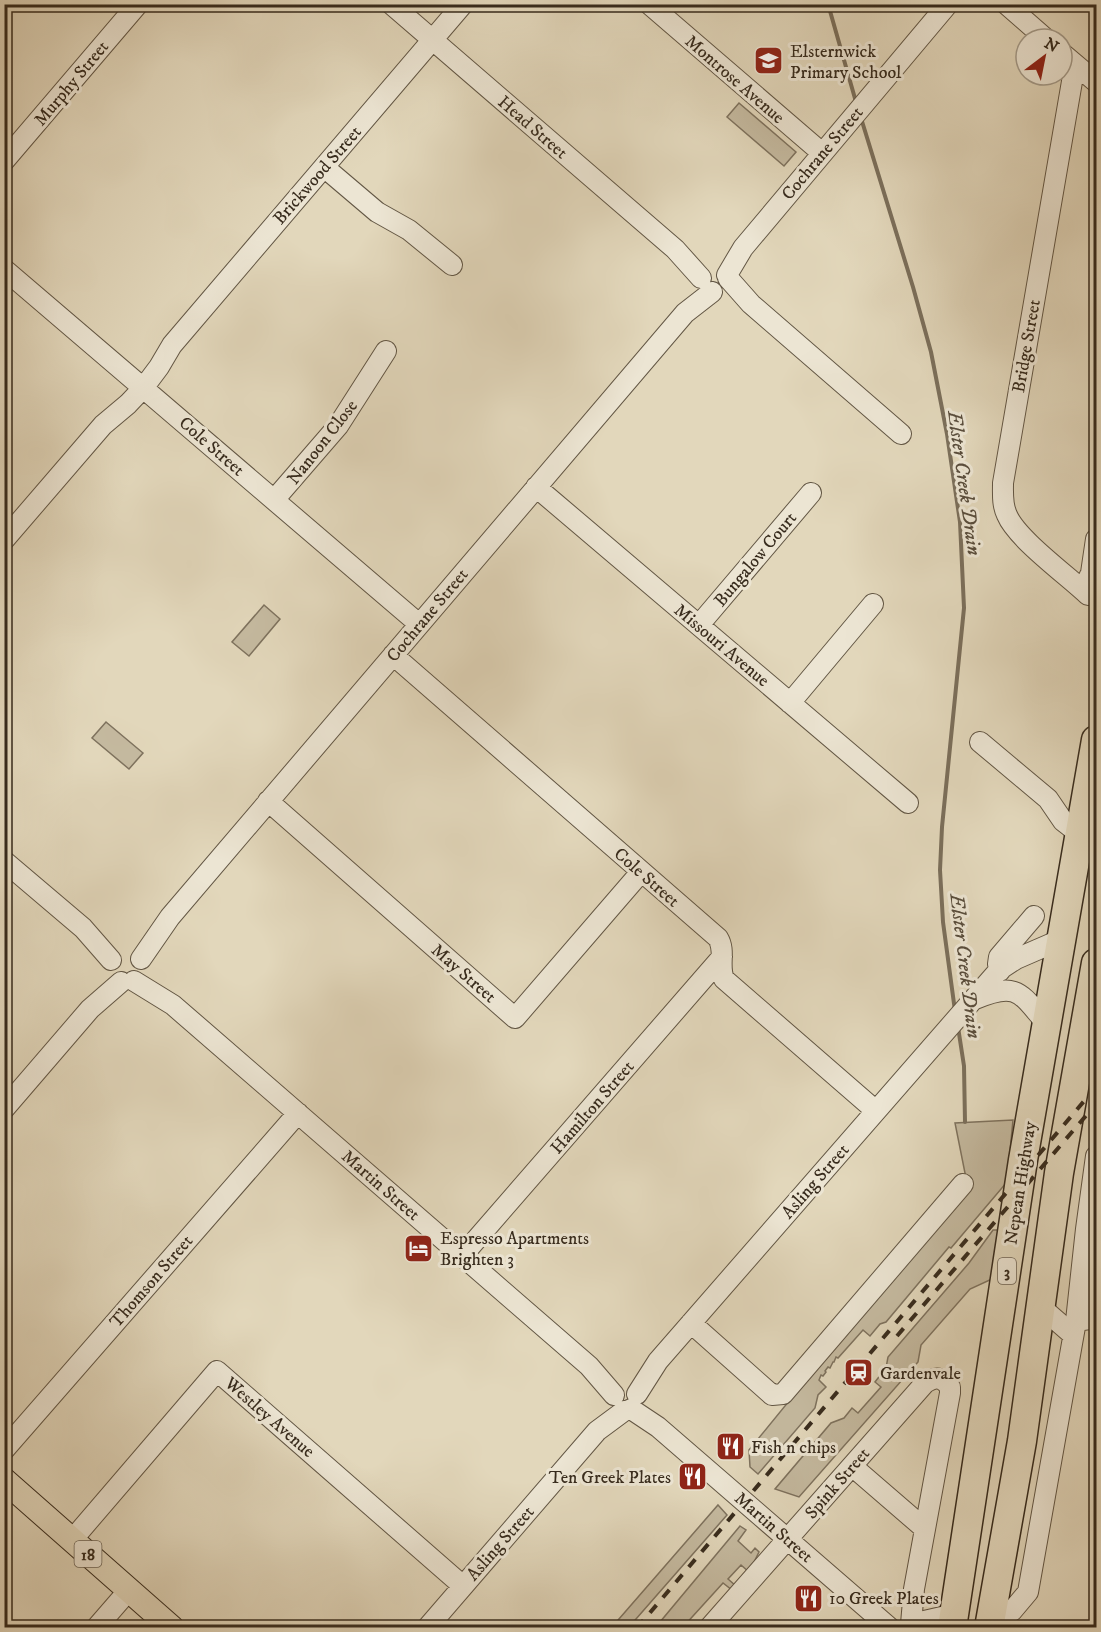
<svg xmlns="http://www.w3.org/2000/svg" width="1101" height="1632" font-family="'IM FELL DW Pica',serif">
  <rect width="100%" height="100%" fill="#e2d7bb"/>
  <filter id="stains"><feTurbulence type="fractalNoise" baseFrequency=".00333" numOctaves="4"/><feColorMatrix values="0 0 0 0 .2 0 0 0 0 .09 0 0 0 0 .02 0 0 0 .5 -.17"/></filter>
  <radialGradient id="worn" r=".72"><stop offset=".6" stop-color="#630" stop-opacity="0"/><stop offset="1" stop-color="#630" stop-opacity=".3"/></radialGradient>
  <!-- green -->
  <path fill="#c5baa0" stroke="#7e725e" stroke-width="1.5" d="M 739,103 L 796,152 L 784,166 L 727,117 Z
    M 264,605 L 280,619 L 249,656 L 232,642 Z
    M 106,722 L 143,753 L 129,769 L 92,738 Z
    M 1013,1120 L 1007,1182 L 951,1248 L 949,1247 L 886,1322 L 880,1324 L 870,1336 L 863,1330 L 838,1358 L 836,1357 L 834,1362 L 833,1362 L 830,1368 L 828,1367 L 825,1371 L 826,1372 L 823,1376 L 821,1375 L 819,1380 L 826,1387 L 818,1395 L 815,1408 L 758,1474 L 750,1467 L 749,1450 L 967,1183 L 955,1123 Z
    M 993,1230 L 999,1230 L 992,1279 L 970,1289 L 921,1345 L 918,1362 L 799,1497 L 775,1489 L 831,1423 L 844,1418 L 852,1408 L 858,1413 L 881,1387 L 875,1382 L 886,1368 L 888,1357 L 969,1263 Z
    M 718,1505 L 727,1515 L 629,1627 L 612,1627 Z
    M 740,1526 L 746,1530 L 738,1541 L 751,1553 L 755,1548 L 759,1552 L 749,1572 L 741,1565 L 728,1579 L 736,1586 L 732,1590 L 723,1583 L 683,1627 L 655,1628 Z"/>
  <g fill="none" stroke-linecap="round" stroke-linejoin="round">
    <!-- stream -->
    <path stroke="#7b6f5b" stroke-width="4" d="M 828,4 L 856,102
      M 861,118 L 913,287 L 931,352 L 947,434 L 960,522 L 964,608 L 942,827 L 940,870 L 943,922 L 955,1011
      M 958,1027 L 964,1066 L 965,1122"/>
    <defs>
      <path id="minor" d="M 391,4 L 675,249 L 701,278
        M 649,4 L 822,153
        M 1006,4 L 1046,39
        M 1062,53 L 1096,82
        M 1075,64 L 1003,483 C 1003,494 1002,505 1007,515 C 1017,539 1067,575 1088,595
        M 4,161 L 138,4
        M 324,167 L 377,212 L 409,230 L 452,265
        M 4,269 L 419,624
        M 727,275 L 743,248 L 948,4
        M 728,278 L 751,304 L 901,434
        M 536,487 L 908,803
        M 274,500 L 338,426 L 386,351
        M 4,540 L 103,425 L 128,404 L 144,387 L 159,367 L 172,345 L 463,4
        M 1083,590 L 1091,573 L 1096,539
        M 699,625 L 811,493
        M 393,655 L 718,938 C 726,951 718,966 724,979 L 876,1111
        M 790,703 L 873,604
        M 980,742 L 1048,799 L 1063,821 L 1081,835
        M 268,801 L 515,1018 L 641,872
        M 4,861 L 83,928 L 111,960
        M 141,959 L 170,917 L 685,313 L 712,292
        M 1000,971 L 998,964 L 999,957 L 1034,916
        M 134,981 L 173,1005 L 589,1366 L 614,1395
        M 975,999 C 1018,981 1020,993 1047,1024
        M 4,1109 L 90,1009 L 121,982
        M 462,1256 L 722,957
        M 1096,1288 L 1095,1297 L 1096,1304
        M 1042,1308 L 1073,1335
        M 1076,1321 L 1096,1318
        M 691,1323 L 772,1395 L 783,1394 L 963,1184
        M 637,1394 L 658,1361 L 999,970 L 1016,959 L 1062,939
        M 631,1409 L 658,1427 L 890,1628
        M 4,1450 L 298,1113
        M 852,1466 L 925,1529
        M 72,1540 L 217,1371 L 463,1586
        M 991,1619 L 1012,1611 L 1028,1592 L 1076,1321 L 1086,1229 L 1096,1156
        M 96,1628 L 129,1590
        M 427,1628 L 597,1431 L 624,1411
        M 709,1628 L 925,1383 C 936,1376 942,1377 950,1387 L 950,1393 L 914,1589 L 911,1624
        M 908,1628 L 911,1624 L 955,1614"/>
      <path id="major" d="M 4,1480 L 172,1628"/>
      <path id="highway" d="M 952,1628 L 1023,1160 L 1096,740
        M 989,1628 L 1022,1441 L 1059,1173 L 1096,963"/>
    </defs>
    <!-- minor casing -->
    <use href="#minor" stroke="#625644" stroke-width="22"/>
    <!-- major casing -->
    <use href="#major" stroke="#372b1d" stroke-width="26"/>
    <!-- highway casing -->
    <use href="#highway" stroke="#372b1d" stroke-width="31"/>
    <!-- minor -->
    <use href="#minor" stroke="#ece5d3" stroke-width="20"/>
    <!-- major -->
    <use href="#major" stroke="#e2d7bb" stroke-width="24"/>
    <!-- highway -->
    <use href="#highway" stroke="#e2d7bb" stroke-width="28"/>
    <!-- rail -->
    <path stroke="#372b1d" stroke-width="4" stroke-dasharray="10 10" stroke-linecap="butt" d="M 897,1336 L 1096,1104
      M 637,1628 L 1096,1087"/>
  </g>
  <!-- icons -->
  <defs>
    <symbol id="school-square" viewBox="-11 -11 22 22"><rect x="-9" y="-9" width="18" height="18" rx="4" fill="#8f2418" stroke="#ece5d3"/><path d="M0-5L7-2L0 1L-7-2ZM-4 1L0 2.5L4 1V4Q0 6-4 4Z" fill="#fff"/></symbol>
    <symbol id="hotel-square" viewBox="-11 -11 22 22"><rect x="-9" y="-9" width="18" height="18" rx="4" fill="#8f2418" stroke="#ece5d3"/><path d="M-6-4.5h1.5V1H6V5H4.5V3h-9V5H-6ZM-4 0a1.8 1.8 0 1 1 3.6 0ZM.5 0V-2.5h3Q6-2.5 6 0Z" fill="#fff"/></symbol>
    <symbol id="station-square" viewBox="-11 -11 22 22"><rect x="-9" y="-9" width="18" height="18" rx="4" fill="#8f2418" stroke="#ece5d3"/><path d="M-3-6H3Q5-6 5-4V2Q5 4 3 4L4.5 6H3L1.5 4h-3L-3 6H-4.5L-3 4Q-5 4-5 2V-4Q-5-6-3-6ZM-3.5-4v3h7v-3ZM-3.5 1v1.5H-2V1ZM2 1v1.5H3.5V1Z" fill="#fff"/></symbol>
    <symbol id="restaurant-square" viewBox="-11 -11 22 22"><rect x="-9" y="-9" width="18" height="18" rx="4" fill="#8f2418" stroke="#ece5d3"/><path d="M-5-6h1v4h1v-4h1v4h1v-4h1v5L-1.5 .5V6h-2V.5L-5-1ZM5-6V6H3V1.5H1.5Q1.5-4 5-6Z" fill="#fff"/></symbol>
  </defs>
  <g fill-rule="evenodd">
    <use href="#school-square" x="752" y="44" width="33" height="33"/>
    <use href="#hotel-square" x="402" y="1232" width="33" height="33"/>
    <use href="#station-square" x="842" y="1356" width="33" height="33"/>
    <use href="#restaurant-square" x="714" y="1430" width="33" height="33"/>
    <use href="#restaurant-square" x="676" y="1460" width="33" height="33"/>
    <use href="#restaurant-square" x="792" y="1582" width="33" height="33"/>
  </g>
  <g text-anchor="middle" stroke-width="6" stroke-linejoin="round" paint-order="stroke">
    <!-- shield labels -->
    <g fill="#ece5d3" stroke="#6d6354" stroke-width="1.5">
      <rect x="998" y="1258" width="18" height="26" rx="4.5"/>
      <rect x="74.5" y="1541" width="27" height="26" rx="4.5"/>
    </g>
    <g font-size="16" font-weight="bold" fill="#372b1d">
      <text x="1007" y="1277">3</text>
      <text x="88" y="1560">18</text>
    </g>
    <!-- poi labels -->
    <g font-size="18" fill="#372b1d" stroke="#ece5d3" text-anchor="start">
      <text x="790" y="57">Elsternwick<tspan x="790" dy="21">Primary School</tspan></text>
      <text x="440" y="1244">Espresso Apartments<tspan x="440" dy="21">Brighten 3</tspan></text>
      <text x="880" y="1379">Gardenvale</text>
      <text x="751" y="1453">Fish n chips</text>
      <text x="671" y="1483" text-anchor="end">Ten Greek Plates</text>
      <text x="829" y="1604">10 Greek Plates</text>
    </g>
    <!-- street labels -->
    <g font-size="18" fill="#372b1d" stroke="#ece5d3">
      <text transform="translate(735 79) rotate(41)" y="6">Montrose Avenue</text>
      <text transform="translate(71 83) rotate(-50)" y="6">Murphy Street</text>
      <text transform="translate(533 127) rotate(41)" y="6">Head Street</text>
      <text transform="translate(822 153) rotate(-50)" y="6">Cochrane Street</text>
      <text transform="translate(317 175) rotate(-49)" y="6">Brickwood Street</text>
      <text transform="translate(1026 346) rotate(-80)" y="6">Bridge Street</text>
      <text transform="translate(322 442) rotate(-52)" y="6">Nanoon Close</text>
      <text transform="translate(212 446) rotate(41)" y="6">Cole Street</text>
      <text transform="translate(755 559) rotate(-50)" y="6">Bungalow Court</text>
      <text transform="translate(427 615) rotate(-50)" y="6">Cochrane Street</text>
      <text transform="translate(722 645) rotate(40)" y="6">Missouri Avenue</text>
      <text transform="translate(647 877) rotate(41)" y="6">Cole Street</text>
      <text transform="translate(464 973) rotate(41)" y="6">May Street</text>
      <text transform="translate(592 1107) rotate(-49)" y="6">Hamilton Street</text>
      <text transform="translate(815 1181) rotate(-49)" y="6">Asling Street</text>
      <text transform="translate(1020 1183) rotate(-81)" y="6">Nepean Highway</text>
      <text transform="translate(381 1185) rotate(41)" y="6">Martin Street</text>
      <text transform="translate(151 1281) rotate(-49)" y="6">Thomson Street</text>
      <text transform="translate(270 1417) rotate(41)" y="6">Westley Avenue</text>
      <text transform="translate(837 1483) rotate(-49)" y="6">Spink Street</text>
      <text transform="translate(774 1527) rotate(41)" y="6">Martin Street</text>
      <text transform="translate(500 1543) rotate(-49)" y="6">Asling Street</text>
    </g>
    <!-- water labels -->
    <g font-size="20" font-style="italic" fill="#594d3c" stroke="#ece5d3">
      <text transform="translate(965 483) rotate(82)" y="7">Elster Creek Drain</text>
      <text transform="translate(966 966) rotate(83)" y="7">Elster Creek Drain</text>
    </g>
  </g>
  <!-- margin -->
  <rect width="1101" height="1632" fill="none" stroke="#e2d7bb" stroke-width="24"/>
  <rect x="6" y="6" width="1089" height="1620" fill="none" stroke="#372b1d" stroke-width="3"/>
  <rect x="12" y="12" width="1077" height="1608" fill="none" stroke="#372b1d" stroke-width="1.5"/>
  <!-- north arrow -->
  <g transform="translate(1044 57) rotate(32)"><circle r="28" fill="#ece5d3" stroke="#a49b8a" stroke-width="1.5"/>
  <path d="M0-4.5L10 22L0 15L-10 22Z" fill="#8f2418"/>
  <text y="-9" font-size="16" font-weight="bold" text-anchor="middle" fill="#372b1d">N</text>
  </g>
  <rect width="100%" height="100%" filter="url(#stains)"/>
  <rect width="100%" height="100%" fill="url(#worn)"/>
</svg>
